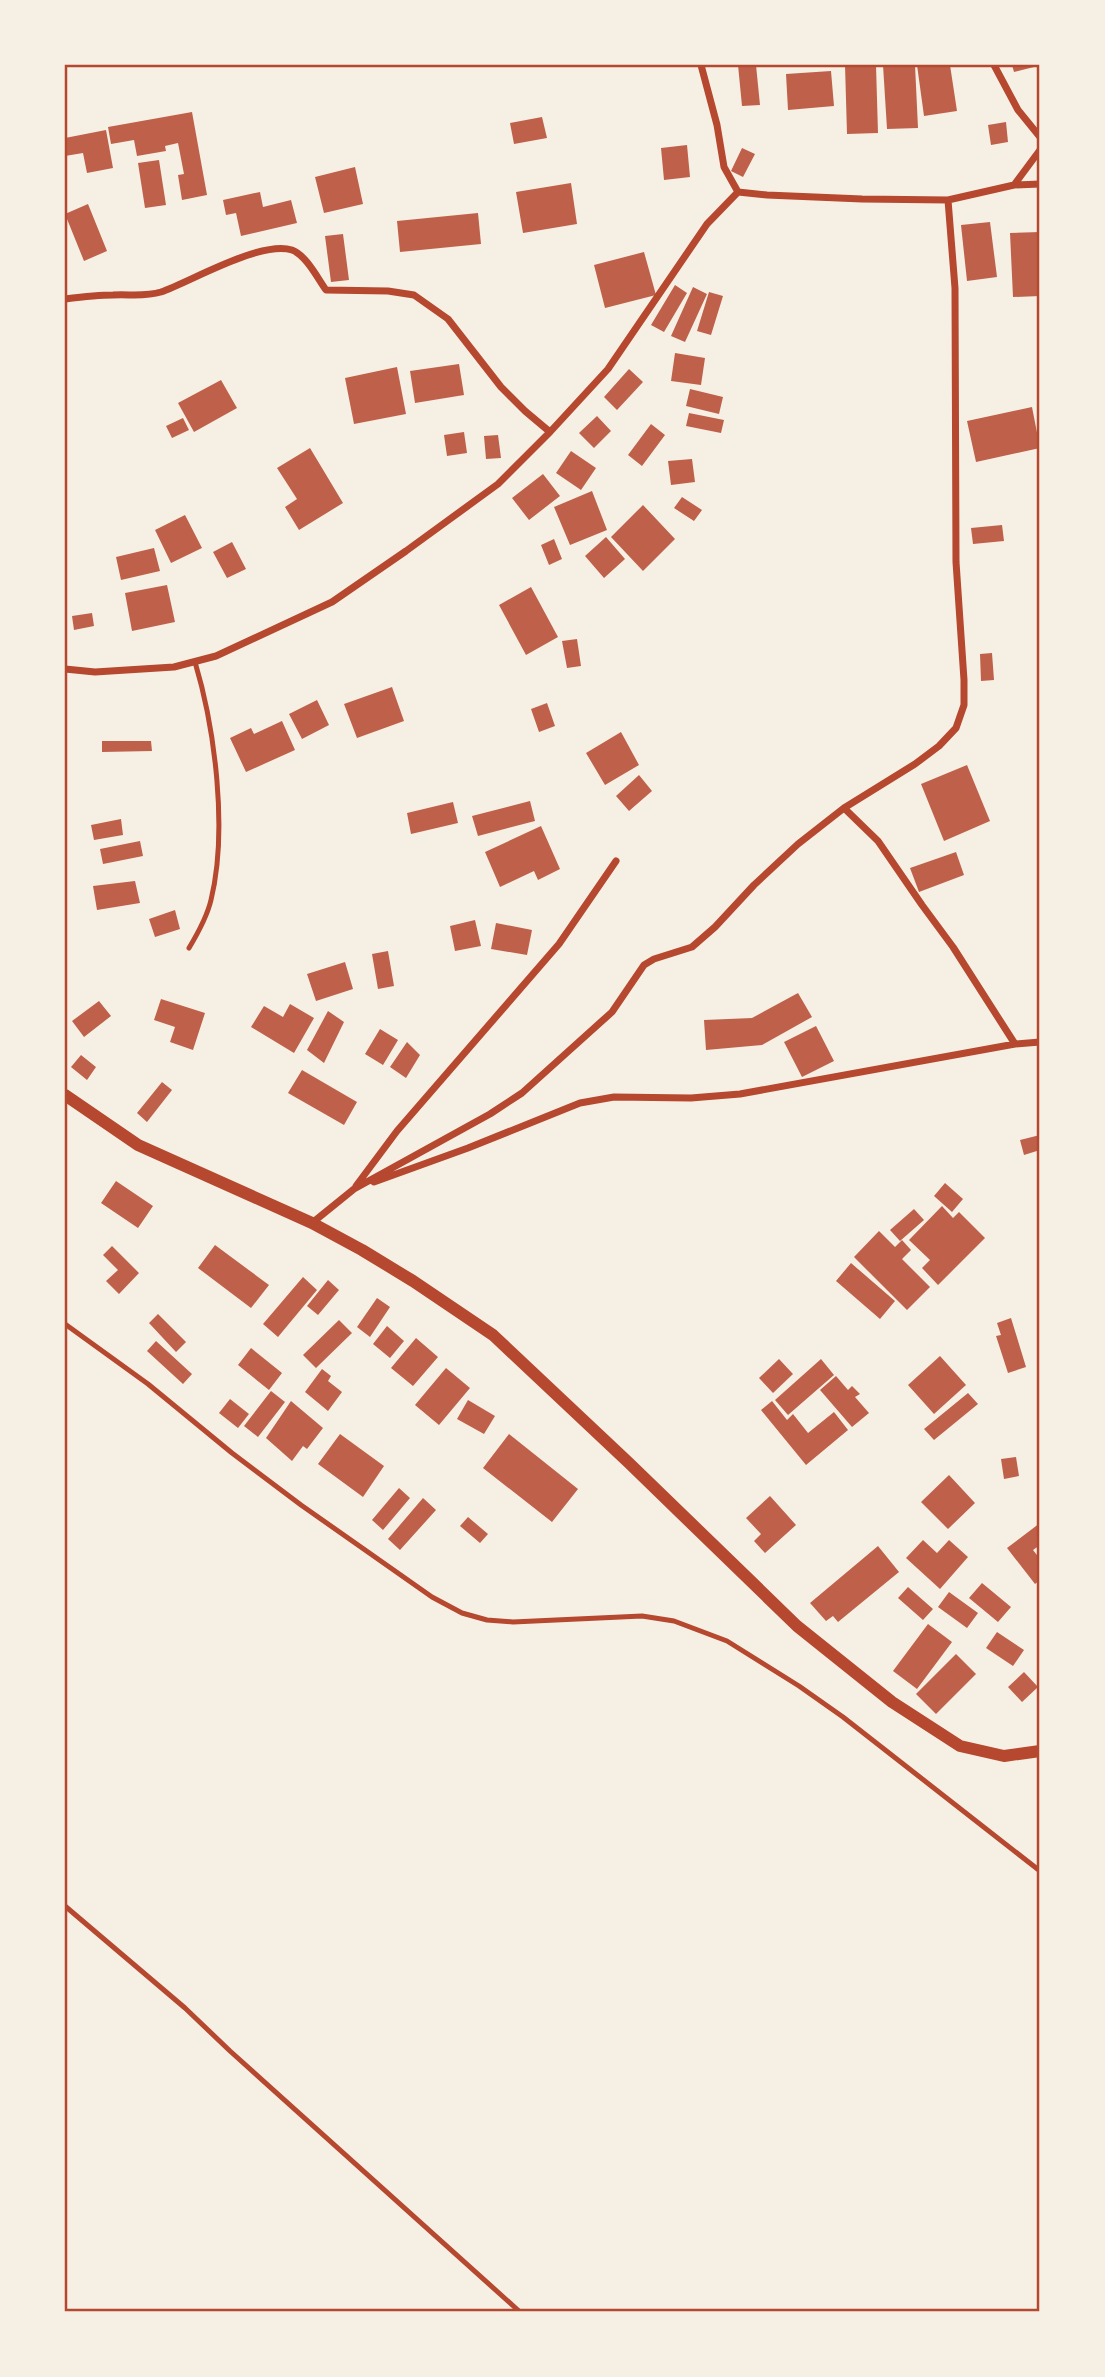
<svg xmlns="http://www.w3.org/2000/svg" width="1105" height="2377" font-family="'Open Sans',sans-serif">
  <rect width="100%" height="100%" fill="#f6efe4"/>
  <!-- building -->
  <path fill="#bf614a" d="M 738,65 L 756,65 L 760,105 L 742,106 Z
    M 845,65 L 876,65 L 878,133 L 847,134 Z
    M 883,65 L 915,65 L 918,128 L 887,129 Z
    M 917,65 L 950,65 L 957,111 L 924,116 Z
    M 1012,65 L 1038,65 L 1038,66 L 1014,72 Z
    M 831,71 L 834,106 L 788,110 L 786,74 Z
    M 192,112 L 207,195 L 182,200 L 178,175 L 184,174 L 178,143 L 165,146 L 166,151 L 137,156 L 134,140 L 111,144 L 108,127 Z
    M 542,117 L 547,138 L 514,144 L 510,123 Z
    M 1006,122 L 1008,142 L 991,145 L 988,125 Z
    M 106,130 L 113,168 L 87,173 L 83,153 L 65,156 L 65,138 Z
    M 687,145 L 690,177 L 664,180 L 661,148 Z
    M 742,148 L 755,154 L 743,177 L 731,171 Z
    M 159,160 L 166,205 L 145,208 L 138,163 Z
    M 355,167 L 363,204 L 324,213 L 315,177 Z
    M 571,183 L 577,224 L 523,233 L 516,192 Z
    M 260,192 L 263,207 L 291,200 L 297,223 L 241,236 L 236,213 L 226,215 L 223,200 Z
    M 88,204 L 107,251 L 84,261 L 65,214 Z
    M 478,213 L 481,244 L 400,252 L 397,221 Z
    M 990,222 L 997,277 L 967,281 L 961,225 Z
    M 1040,232 L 1040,296 L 1013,297 L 1010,233 Z
    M 343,234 L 349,280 L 331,282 L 325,236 Z
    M 644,252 L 656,295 L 605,308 L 594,265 Z
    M 675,285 L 687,293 L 664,332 L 651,325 Z
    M 693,287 L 707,294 L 685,342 L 671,336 Z
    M 709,292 L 723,296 L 711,335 L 697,331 Z
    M 675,353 L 705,358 L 701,385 L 671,381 Z
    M 459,364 L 464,395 L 415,403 L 410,371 Z
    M 397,367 L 406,414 L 354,424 L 345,378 Z
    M 629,369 L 643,382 L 617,410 L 604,397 Z
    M 221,380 L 237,408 L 194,432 L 178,403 Z
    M 690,389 L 723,397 L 719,414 L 686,406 Z
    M 1032,407 L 1040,448 L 976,462 L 967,421 Z
    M 689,413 L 724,420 L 721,433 L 686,426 Z
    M 597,416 L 611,431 L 594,448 L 579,433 Z
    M 183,418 L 189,430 L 172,438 L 166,426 Z
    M 651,424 L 665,435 L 642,466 L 628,455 Z
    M 464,432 L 467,453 L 447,456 L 444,435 Z
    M 498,435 L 501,458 L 486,459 L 484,436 Z
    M 310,448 L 343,503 L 299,530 L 285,507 L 297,499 L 277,468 Z
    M 571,451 L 596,468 L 581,490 L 556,473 Z
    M 692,459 L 695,482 L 671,485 L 668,461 Z
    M 543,474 L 560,496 L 529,520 L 512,498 Z
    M 592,491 L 607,530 L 570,545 L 554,507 Z
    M 682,497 L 702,510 L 694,521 L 674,508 Z
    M 643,505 L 675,539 L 643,571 L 611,537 Z
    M 185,515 L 202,548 L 171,563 L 155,530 Z
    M 1002,525 L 1004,541 L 973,544 L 971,528 Z
    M 606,537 L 625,559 L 604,578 L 585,556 Z
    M 554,539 L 562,559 L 549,565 L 541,545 Z
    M 232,542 L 246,569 L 227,578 L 213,552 Z
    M 154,548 L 160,571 L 121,580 L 116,557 Z
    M 167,585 L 175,622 L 132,631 L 125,593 Z
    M 531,587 L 558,637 L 526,655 L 499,605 Z
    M 92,613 L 94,626 L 74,630 L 72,616 Z
    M 577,639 L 581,666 L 567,668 L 562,641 Z
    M 992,653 L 994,680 L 981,681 L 980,654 Z
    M 392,687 L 404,721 L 357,738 L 344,704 Z
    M 317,700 L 329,725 L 302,739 L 289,714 Z
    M 547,703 L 555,726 L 539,732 L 531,709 Z
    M 282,721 L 295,750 L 246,772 L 230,738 L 251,728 L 254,734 Z
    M 621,732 L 639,765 L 605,785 L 586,753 Z
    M 102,741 L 151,741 L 152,751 L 102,752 Z
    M 967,765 L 990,821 L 944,841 L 921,784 Z
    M 639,775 L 652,791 L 629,811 L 616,796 Z
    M 530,801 L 535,821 L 478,836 L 472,816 Z
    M 453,802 L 458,823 L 411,834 L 407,813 Z
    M 121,819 L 123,835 L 94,840 L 91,825 Z
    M 541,826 L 560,869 L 538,880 L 534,871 L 500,887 L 485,852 Z
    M 140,841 L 143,856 L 103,864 L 100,849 Z
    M 956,852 L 964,875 L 919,892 L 910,868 Z
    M 135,881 L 140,903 L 97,910 L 93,886 Z
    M 175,910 L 180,929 L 155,937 L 149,919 Z
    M 475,920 L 481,946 L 455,951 L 450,926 Z
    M 496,923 L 532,930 L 527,955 L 491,949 Z
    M 388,951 L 394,986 L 378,989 L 372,954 Z
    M 345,962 L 353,989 L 316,1001 L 307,974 Z
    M 798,993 L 812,1017 L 762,1045 L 706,1050 L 704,1020 L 752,1018 Z
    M 161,999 L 205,1013 L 193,1050 L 170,1042 L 175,1027 L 154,1020 Z
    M 99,1001 L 111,1016 L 84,1037 L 72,1021 Z
    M 290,1004 L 314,1018 L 294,1053 L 251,1027 L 264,1006 L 283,1017 Z
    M 328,1011 L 344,1022 L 324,1063 L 307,1050 Z
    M 816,1026 L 834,1061 L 802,1077 L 784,1042 Z
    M 380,1029 L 398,1040 L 383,1065 L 365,1054 Z
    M 407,1042 L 420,1055 L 406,1078 L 390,1067 Z
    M 81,1055 L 96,1067 L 87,1080 L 71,1067 Z
    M 302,1070 L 357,1102 L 344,1125 L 288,1093 Z
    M 162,1082 L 172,1090 L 147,1122 L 137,1113 Z
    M 1040,1135 L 1040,1150 L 1024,1155 L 1020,1140 Z
    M 116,1181 L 153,1206 L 138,1228 L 101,1203 Z
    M 945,1183 L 963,1199 L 952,1212 L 934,1196 Z
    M 942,1206 L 953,1218 L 959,1212 L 985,1238 L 938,1285 L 922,1268 L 930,1260 L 909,1240 Z
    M 914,1209 L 924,1220 L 900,1241 L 890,1230 Z
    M 879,1231 L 895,1247 L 902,1240 L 911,1250 L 902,1259 L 930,1287 L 907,1310 L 854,1257 Z
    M 215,1245 L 269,1285 L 251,1308 L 198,1268 Z
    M 112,1246 L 139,1273 L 119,1294 L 106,1281 L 118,1270 L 103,1255 Z
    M 851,1263 L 895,1301 L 880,1319 L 836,1281 Z
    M 303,1277 L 317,1290 L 278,1337 L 263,1324 Z
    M 328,1280 L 339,1290 L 318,1315 L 307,1306 Z
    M 377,1298 L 390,1307 L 370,1337 L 357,1327 Z
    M 158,1314 L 186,1342 L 176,1352 L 149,1323 Z
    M 1011,1318 L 1026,1367 L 1008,1373 L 996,1336 L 1001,1335 L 997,1323 Z
    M 339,1320 L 352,1333 L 316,1368 L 303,1355 Z
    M 387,1326 L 404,1341 L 390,1358 L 373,1344 Z
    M 416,1338 L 438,1357 L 413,1386 L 391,1368 Z
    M 156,1341 L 192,1374 L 183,1384 L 147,1351 Z
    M 251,1348 L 282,1373 L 269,1390 L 238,1365 Z
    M 940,1356 L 966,1385 L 934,1414 L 908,1385 Z
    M 779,1359 L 793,1374 L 773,1393 L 759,1378 Z
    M 821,1359 L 834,1375 L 788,1415 L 775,1400 Z
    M 446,1368 L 470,1388 L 439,1425 L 415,1405 Z
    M 322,1369 L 331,1376 L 328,1381 L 342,1392 L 328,1411 L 305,1392 Z
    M 836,1376 L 848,1390 L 852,1386 L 860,1394 L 855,1397 L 869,1413 L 852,1427 L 820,1390 Z
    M 271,1391 L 285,1402 L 258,1437 L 244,1426 Z
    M 968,1393 L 978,1404 L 934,1440 L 924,1429 Z
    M 230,1399 L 249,1414 L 238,1428 L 219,1413 Z
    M 468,1400 L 495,1416 L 484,1434 L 457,1419 Z
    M 291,1401 L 323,1428 L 307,1449 L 303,1446 L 292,1461 L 266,1438 Z
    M 772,1401 L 787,1420 L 793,1414 L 808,1433 L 834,1412 L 848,1430 L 806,1465 L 761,1410 Z
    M 340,1434 L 384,1466 L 363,1497 L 318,1464 Z
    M 509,1434 L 578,1489 L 552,1522 L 483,1468 Z
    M 1016,1457 L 1019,1476 L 1004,1479 L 1001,1459 Z
    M 949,1475 L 975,1503 L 948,1529 L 921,1502 Z
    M 399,1488 L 410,1498 L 383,1530 L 372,1520 Z
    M 770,1496 L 796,1525 L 765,1553 L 754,1541 L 761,1534 L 746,1518 Z
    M 423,1498 L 436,1510 L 400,1550 L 388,1539 Z
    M 468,1517 L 488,1534 L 480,1543 L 460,1526 Z
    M 1040,1523 L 1040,1545 L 1033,1550 L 1040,1559 L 1040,1580 L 1035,1584 L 1007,1548 Z
    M 923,1540 L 937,1553 L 949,1540 L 968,1557 L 940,1589 L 906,1558 Z
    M 878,1546 L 899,1572 L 838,1622 L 833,1616 L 826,1621 L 810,1603 Z
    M 982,1583 L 1011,1607 L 998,1622 L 969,1598 Z
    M 908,1587 L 933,1609 L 923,1620 L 898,1598 Z
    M 949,1592 L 978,1613 L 967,1628 L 938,1607 Z
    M 928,1624 L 952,1642 L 917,1689 L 893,1671 Z
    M 997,1632 L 1024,1650 L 1013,1666 L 986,1648 Z
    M 956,1654 L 976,1674 L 936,1714 L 916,1694 Z
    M 1024,1672 L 1038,1687 L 1022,1702 L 1008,1687 Z"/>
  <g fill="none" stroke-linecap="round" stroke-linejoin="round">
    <!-- service -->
    <path stroke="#b5482f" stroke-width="5" d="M 189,948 C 198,933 207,917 211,900 C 228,830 215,729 195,662
      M 65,1324 L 148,1384 L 232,1453 L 301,1505 L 432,1597 L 462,1613 L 487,1620 L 513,1622 L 642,1616 L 674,1621 L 727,1641 L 799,1686 L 843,1717 L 1040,1871
      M 65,1906 L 185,2008 L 230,2051 L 520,2312"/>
    <!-- minor -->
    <path stroke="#b5482f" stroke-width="7" d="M 701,65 L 717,125 L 724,167 L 738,192 L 767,195 L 862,199 L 948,200 L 1014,185 L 1040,184
      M 994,65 L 1018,110 L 1040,137
      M 1014,185 L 1040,150
      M 65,299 C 81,297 97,295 113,295 C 129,294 145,297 161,292 C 192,281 261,240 292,250 C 306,255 318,279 326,290 L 388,291 L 414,295 L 448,319 L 501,387 L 525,411 L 550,432
      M 65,669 L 95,672 L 174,667 L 216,656 L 332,602 L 406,551 L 498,484 L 550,432 L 608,369 L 707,224 L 738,192
      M 844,808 L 878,841 L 922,905 L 953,947 L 1015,1044
      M 374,1182 L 468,1148 L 580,1103 L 614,1097 L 691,1098 L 740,1094 L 1015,1044 L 1040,1042
      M 356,1186 L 397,1131 L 559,944 L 616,861
      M 312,1223 L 354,1189 L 490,1114 L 522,1093 L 612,1012 L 644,965 L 654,959 L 692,947 L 715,927 L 754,885 L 798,844 L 844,808 L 915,764 L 939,746 L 956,728 L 964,705 L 964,680 L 956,562 L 955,288 L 948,200"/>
    <!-- tertiary -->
    <path stroke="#b5482f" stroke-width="12" d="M 65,1095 L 138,1145 L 312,1223 L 362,1250 L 413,1281 L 493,1335 L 629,1463 L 797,1626 L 892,1702 L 960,1746 L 1004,1756 L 1040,1751"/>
  </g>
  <!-- border -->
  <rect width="1105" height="2377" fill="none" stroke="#f6efe4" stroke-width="133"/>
  <rect x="66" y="66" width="972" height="2244" fill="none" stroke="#b5482f" stroke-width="2.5"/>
</svg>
